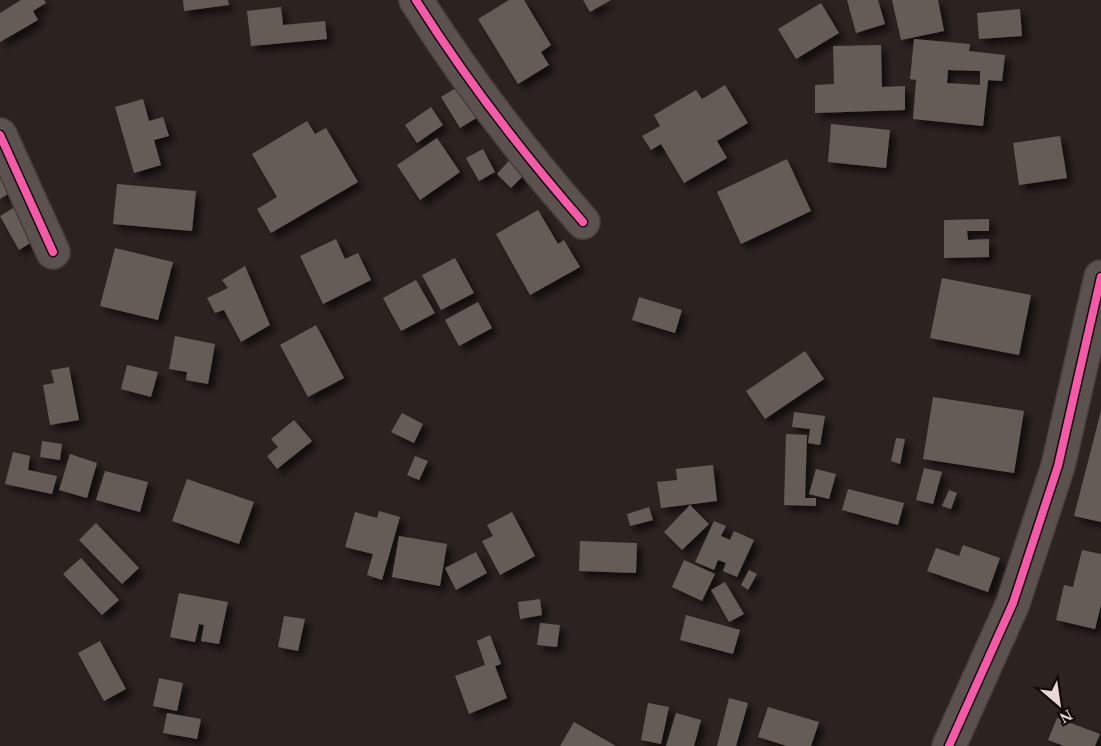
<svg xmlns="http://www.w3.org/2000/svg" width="1101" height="746" font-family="'Times New Roman',serif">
  <defs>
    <filter id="shadow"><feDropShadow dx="5.5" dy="5.5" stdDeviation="3" flood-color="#0009"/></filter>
  </defs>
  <rect width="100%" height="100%" fill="#2c2220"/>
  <!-- building -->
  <path fill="#655b59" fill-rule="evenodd" filter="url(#shadow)" d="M 21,0 L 44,0 L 46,3 L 33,11 L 38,20 L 0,42 L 0,13 Z
    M 183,0 L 228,0 L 229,5 L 184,11 Z
    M 509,0 L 524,0 L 551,45 L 541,52 L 549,65 L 518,84 L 478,19 Z
    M 583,0 L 611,0 L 590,12 Z
    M 847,0 L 878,0 L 885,24 L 856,33 Z
    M 892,0 L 938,0 L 944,31 L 901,40 Z
    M 821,3 L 839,33 L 796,59 L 778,29 Z
    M 281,7 L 283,25 L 325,21 L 327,39 L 251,46 L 247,11 Z
    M 1020,9 L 1022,36 L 979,39 L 977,13 Z
    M 914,39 L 970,44 L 969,51 L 1005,55 L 1002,81 L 988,80 L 983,126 L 913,119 L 916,80 L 910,79 ZM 948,70 L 980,71 L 980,85 L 947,83 Z
    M 881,45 L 882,87 L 905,86 L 905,110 L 815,113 L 815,85 L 834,84 L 833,46 Z
    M 464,83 L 483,114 L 460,128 L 441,97 Z
    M 725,85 L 748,123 L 717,141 L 727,158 L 684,183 L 661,144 L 651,150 L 642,136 L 660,126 L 654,115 L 696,90 L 702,99 Z
    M 143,99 L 149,121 L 163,117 L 169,136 L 154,140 L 161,165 L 134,173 L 115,107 Z
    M 431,107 L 443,125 L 417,143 L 405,125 Z
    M 307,121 L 315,134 L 326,128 L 358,182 L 271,233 L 257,209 L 277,197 L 252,154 Z
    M 831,124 L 890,130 L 886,168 L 828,162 Z
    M 1060,136 L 1067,178 L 1019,185 L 1013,143 Z
    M 437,138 L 460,172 L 420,200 L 397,165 Z
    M 483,149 L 495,172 L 479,181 L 466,158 Z
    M 515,154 L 530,169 L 511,188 L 497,174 Z
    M 787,159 L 811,211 L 741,244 L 717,192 Z
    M 0,170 L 16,189 L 0,199 Z
    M 117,184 L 196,191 L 192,231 L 113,224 Z
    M 20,204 L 40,237 L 19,250 L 0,216 Z
    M 538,210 L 558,244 L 564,240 L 580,267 L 530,295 L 496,234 Z
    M 989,219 L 989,231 L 967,231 L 968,240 L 989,239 L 989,257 L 944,258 L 944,220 Z
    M 336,239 L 345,259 L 358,253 L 371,280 L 323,304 L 300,256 Z
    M 115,248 L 173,262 L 158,320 L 100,306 Z
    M 455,258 L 474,293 L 441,310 L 422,275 Z
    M 245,266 L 270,325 L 241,342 L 224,310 L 215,313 L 207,298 L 228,288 L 222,280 Z
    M 942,278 L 1031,295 L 1019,355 L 930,338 Z
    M 416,280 L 435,313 L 401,331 L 383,298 Z
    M 639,297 L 682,310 L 675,333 L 632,320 Z
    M 478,302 L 492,328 L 459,346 L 445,320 Z
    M 316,325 L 344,378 L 308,397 L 280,345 Z
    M 175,336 L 215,344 L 208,384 L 186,380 L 187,372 L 169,369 Z
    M 805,351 L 824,379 L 765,419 L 746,391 Z
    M 127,365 L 158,372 L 151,397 L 121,389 Z
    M 69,367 L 79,420 L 50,425 L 43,385 L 54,383 L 51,370 Z
    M 933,397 L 1024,411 L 1014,473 L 923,459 Z
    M 1101,411 L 1101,522 L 1074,516 Z
    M 794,412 L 825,416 L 820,445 L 808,443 L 810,429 L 792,427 Z
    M 402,413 L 423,424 L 414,443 L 391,432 Z
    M 294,420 L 312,441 L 277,469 L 267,456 L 278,447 L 271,439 Z
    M 786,434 L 807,435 L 805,498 L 816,498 L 816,506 L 784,505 Z
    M 896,438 L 905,439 L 900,464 L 891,461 Z
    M 42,441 L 62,444 L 60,460 L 40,457 Z
    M 13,452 L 30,456 L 28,470 L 57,476 L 52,494 L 5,484 Z
    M 70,454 L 97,463 L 87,498 L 59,490 Z
    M 415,456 L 428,461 L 419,480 L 407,475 Z
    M 713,465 L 717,501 L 661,508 L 657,482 L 677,480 L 676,469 Z
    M 924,468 L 942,472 L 933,504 L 916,500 Z
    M 816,469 L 836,474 L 829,499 L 809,494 Z
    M 105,471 L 148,482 L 140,512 L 96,500 Z
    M 187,479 L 254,502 L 239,544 L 172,521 Z
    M 848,489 L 904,503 L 898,525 L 842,510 Z
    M 949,490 L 957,493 L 951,509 L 942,506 Z
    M 690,505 L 709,524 L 682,550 L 664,532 Z
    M 649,507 L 653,520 L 630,526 L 627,514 Z
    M 379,511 L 400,517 L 382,580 L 367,575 L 373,554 L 345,547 L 355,512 L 377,518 Z
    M 512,512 L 535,556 L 500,575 L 482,541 L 493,536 L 487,525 Z
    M 714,521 L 726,526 L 721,536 L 730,540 L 734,531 L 754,540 L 737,577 L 723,571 L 726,563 L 718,560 L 714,570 L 695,562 Z
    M 96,523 L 139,568 L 122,584 L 79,540 Z
    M 399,536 L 447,544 L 440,586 L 392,577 Z
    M 580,541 L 637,543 L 636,573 L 579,571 Z
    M 963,545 L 1000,558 L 988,592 L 927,571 L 936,548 L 959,556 Z
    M 1082,550 L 1101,554 L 1101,605 L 1095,629 L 1056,620 L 1064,585 L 1073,587 Z
    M 476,552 L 487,573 L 456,590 L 445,568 Z
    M 81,558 L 119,600 L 102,615 L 63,574 Z
    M 684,560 L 715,574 L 702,601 L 672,587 Z
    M 749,570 L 757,574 L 748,590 L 741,585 Z
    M 725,582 L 744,614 L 729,622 L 711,590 Z
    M 179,593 L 228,602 L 219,644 L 201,641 L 204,625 L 199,624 L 195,642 L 170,637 Z
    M 540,599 L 542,615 L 520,619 L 518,602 Z
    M 686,615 L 740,630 L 733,654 L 680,640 Z
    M 284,616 L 305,619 L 298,651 L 278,647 Z
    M 540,623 L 560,625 L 557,647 L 537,645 Z
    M 490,635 L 501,664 L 495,666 L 507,698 L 469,714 L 455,676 L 485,665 L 477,641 Z
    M 100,641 L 126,689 L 104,701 L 78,653 Z
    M 159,678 L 183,683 L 177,711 L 153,706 Z
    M 729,698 L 748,703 L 736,746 L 717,746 Z
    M 648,703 L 669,707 L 661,744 L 641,740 Z
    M 768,707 L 819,722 L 811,746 L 787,746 L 758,737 Z
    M 167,713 L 201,719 L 197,739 L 163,733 Z
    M 676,713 L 701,720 L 694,746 L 666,746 Z
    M 1057,718 L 1100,734 L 1095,746 L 1064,746 L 1048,740 Z
    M 574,722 L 616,746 L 560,746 Z"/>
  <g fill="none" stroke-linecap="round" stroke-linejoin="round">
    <defs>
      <path id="minor" d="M 416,0 C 467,81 520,150 583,222
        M 0,135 L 53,252
        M 949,746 L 1013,603 L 1058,466 L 1101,277"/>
    </defs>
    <!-- minor casing -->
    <use href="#minor" stroke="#463d3b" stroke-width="36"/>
    <!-- minor -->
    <use href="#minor" stroke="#5b5250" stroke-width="33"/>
    <defs>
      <path id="cycleway" d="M 416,0 C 467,81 520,150 583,222
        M 0,135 L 53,252
        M 949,746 L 1013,603 L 1058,466 L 1101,277"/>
    </defs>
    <!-- cycleway casing -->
    <use href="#cycleway" stroke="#140a09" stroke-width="11"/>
    <!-- cycleway -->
    <use href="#cycleway" stroke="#f35aa7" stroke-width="8"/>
  </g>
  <!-- north arrow -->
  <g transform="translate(1059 704) rotate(151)" stroke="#140a09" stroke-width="4.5" paint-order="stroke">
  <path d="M0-4.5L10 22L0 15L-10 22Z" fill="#e7d8d6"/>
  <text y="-9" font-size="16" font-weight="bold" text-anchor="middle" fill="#e7d8d6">N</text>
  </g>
</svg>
